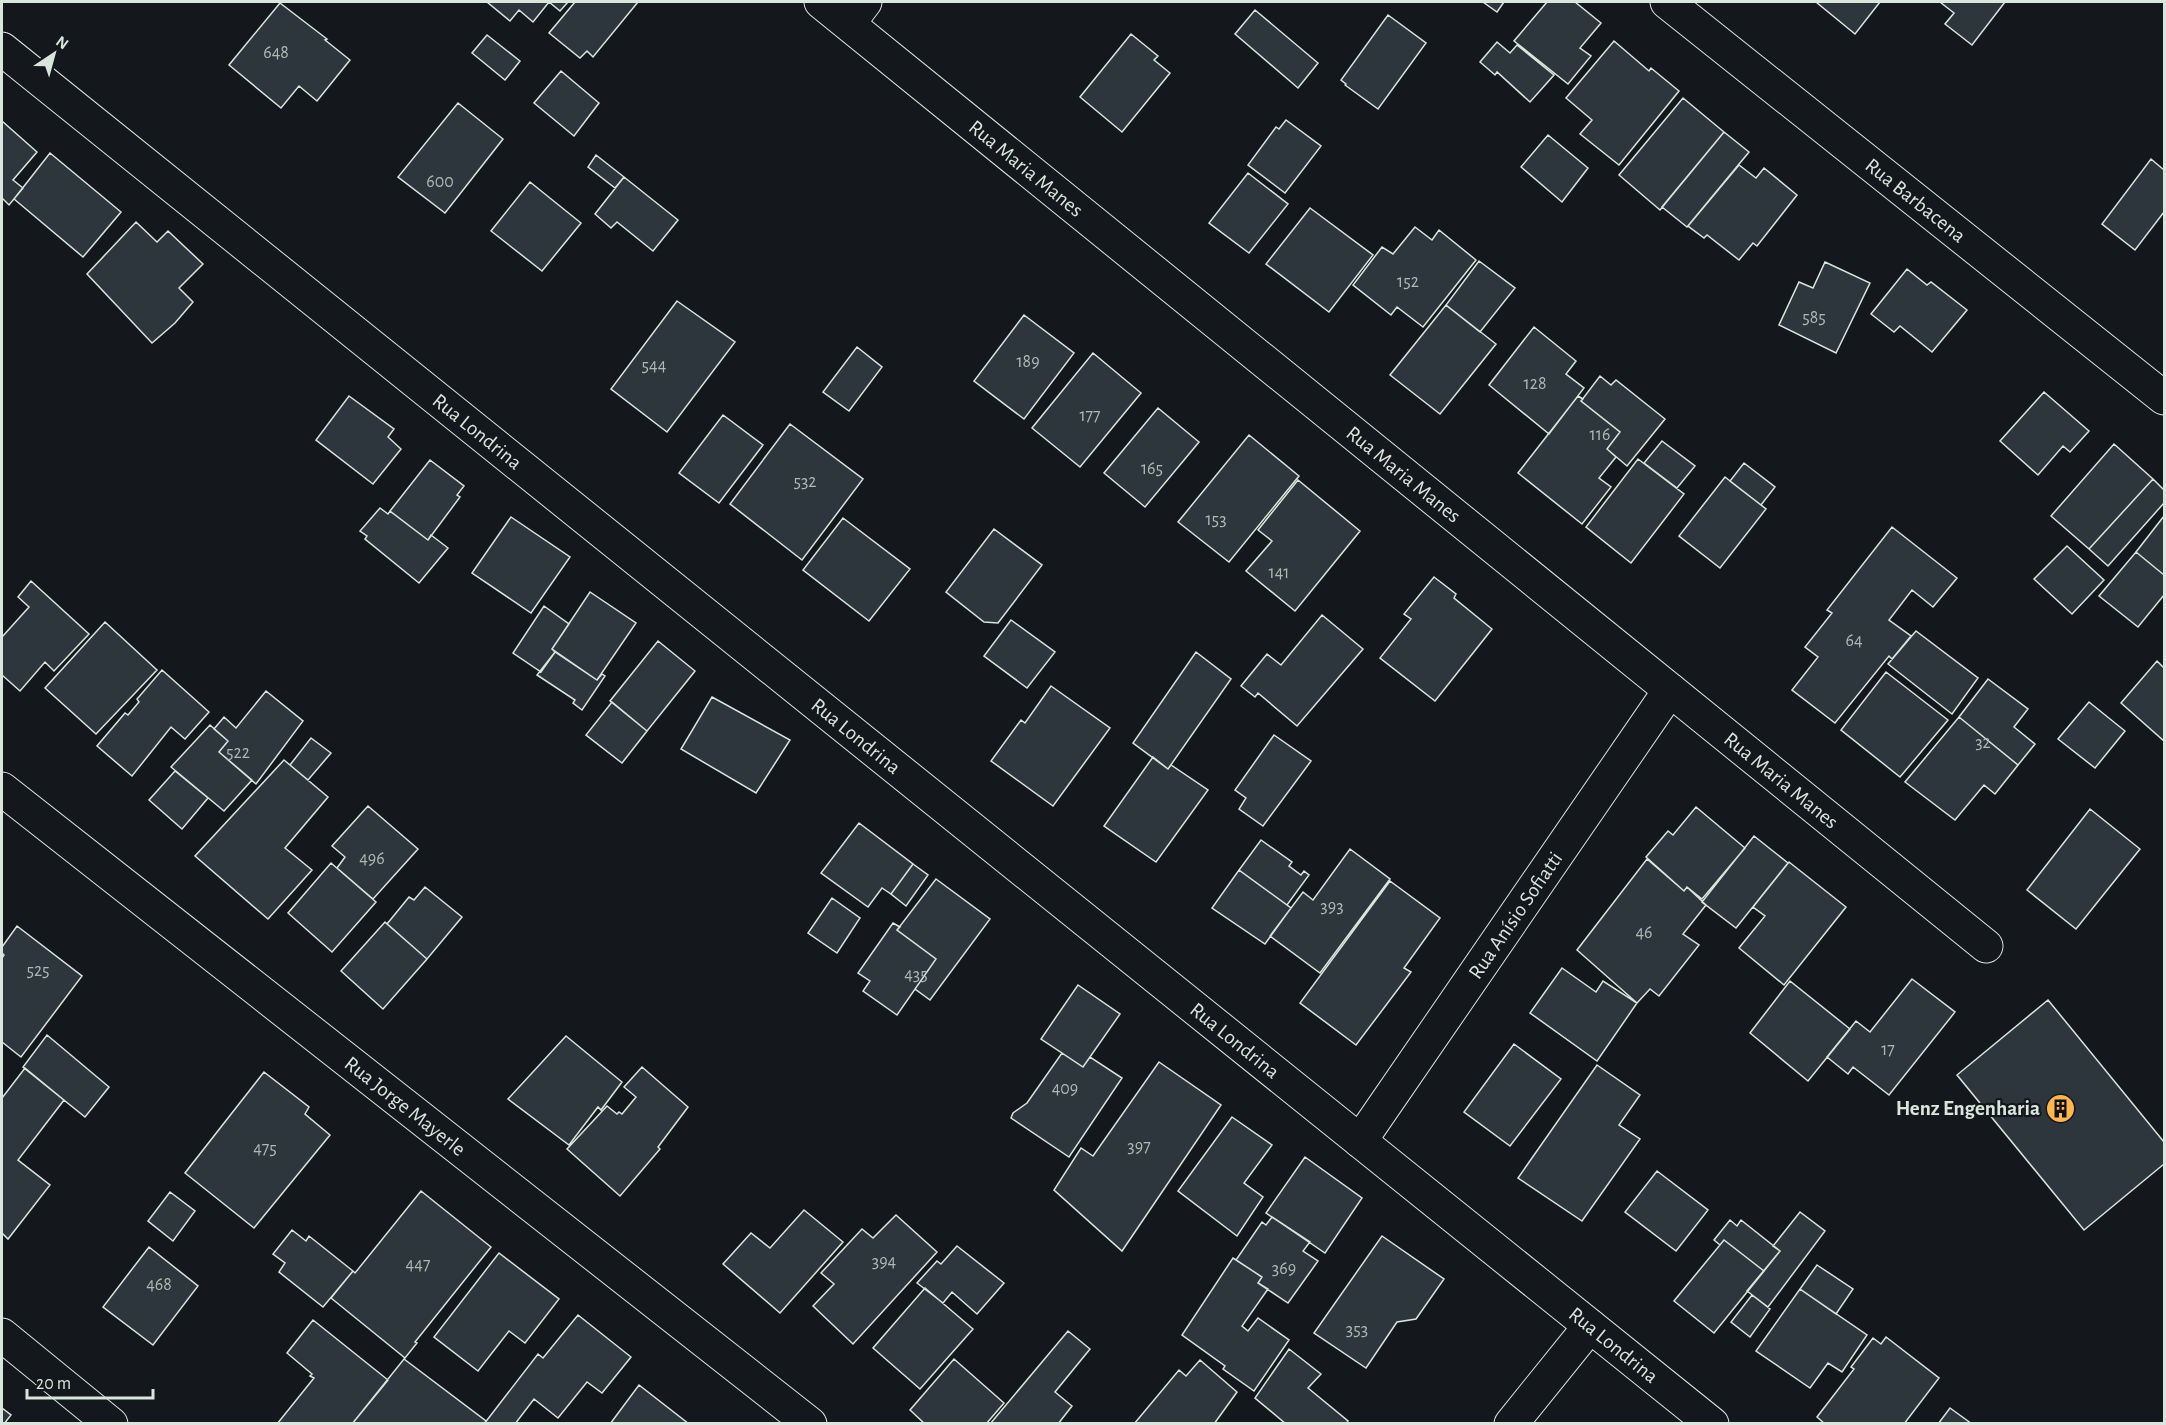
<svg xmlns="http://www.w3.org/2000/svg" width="2166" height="1425" font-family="'Alegreya Sans',sans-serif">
  <rect width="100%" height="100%" fill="#14181c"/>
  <!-- building -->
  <path fill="#2c363c" stroke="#d8e6dc" stroke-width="1.5" d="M 487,2 L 568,2 L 560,11 L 549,2 L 533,22 L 519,10 L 510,21 Z
    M 575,2 L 638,2 L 593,57 L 587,51 L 580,58 L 549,33 Z
    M 1483,2 L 1504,2 L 1497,12 Z
    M 1547,2 L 1575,2 L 1601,23 L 1580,48 L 1591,56 L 1568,84 L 1514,41 Z
    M 1816,2 L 1880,2 L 1855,34 Z
    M 1940,2 L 2005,2 L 1972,45 L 1945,24 L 1954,13 Z
    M 280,3 L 327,39 L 325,40 L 350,60 L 317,101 L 299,86 L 281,108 L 229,65 Z
    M 1255,10 L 1318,63 L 1298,88 L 1235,34 Z
    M 1388,15 L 1426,43 L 1378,109 L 1345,85 L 1346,84 L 1341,80 Z
    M 1131,34 L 1158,56 L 1154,60 L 1170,73 L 1122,132 L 1080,97 Z
    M 487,35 L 520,61 L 505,80 L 472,53 Z
    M 1614,41 L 1649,71 L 1651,68 L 1679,91 L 1619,165 L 1580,134 L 1592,120 L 1566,98 Z
    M 1497,42 L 1510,53 L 1517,45 L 1554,75 L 1530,102 L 1497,72 L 1495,75 L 1480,62 Z
    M 561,71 L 599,103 L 574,136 L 534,103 Z
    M 1683,98 L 1724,132 L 1660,210 L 1619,175 Z
    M 458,103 L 503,139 L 445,213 L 398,177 Z
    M 1286,120 L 1321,146 L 1285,193 L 1248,165 L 1276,127 L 1279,129 Z
    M 2,121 L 37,152 L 13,180 L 23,188 L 9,205 L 2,198 Z
    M 1724,132 L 1749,152 L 1687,227 L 1662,207 Z
    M 1548,135 L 1588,168 L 1562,202 L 1521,167 Z
    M 50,153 L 121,212 L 83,257 L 14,199 Z
    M 596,155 L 624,177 L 615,188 L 588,167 Z
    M 2151,159 L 2164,170 L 2164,212 L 2135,250 L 2102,224 Z
    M 1739,165 L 1756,178 L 1764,168 L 1797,195 L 1757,246 L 1753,243 L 1739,260 L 1707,235 L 1704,238 L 1688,226 Z
    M 1248,173 L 1288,204 L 1249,253 L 1209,223 Z
    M 624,177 L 678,220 L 653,251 L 617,222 L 611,228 L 595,214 Z
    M 530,182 L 581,223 L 542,271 L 491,231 Z
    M 1310,208 L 1373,255 L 1329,312 L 1266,264 Z
    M 136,222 L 157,242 L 168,231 L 203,264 L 179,288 L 193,302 L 175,323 L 152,343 L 87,274 Z
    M 1415,227 L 1432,240 L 1439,230 L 1476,260 L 1423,327 L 1397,307 L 1391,315 L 1353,285 L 1382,247 L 1393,254 Z
    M 1479,261 L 1515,288 L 1480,332 L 1446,305 Z
    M 1825,262 L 1870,283 L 1836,353 L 1779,325 L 1799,282 L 1813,288 Z
    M 1907,269 L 1927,285 L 1931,282 L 1967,310 L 1932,352 L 1900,326 L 1894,332 L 1871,314 Z
    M 677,301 L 735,342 L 667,432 L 611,389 Z
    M 1446,305 L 1496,344 L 1440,414 L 1390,375 Z
    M 1024,315 L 1074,353 L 1024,419 L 974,381 Z
    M 1534,327 L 1576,361 L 1566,374 L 1584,388 L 1549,434 L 1489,385 Z
    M 857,347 L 882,367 L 849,411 L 823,392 Z
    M 1093,353 L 1141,393 L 1080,467 L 1032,428 Z
    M 1600,376 L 1611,385 L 1616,380 L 1665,419 L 1627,466 L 1607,449 L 1620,432 L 1581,401 Z
    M 2044,392 L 2089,431 L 2070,452 L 2063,446 L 2038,475 L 2000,441 Z
    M 349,396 L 394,429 L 388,437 L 401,449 L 373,484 L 316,440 Z
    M 1578,396 L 1583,399 L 1581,401 L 1620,432 L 1607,449 L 1616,457 L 1599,478 L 1611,487 L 1582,524 L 1518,473 Z
    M 1158,408 L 1199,442 L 1145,507 L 1104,473 Z
    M 723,415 L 763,445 L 719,503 L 679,473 Z
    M 790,424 L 863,479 L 802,560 L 730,504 Z
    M 1249,435 L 1299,476 L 1229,562 L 1178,522 Z
    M 1662,441 L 1695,466 L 1677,488 L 1644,463 Z
    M 2114,444 L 2153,479 L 2089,549 L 2051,516 Z
    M 1638,459 L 1684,494 L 1631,563 L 1586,527 Z
    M 430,460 L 464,486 L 457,495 L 460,497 L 428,540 L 390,511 Z
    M 1744,463 L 1775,487 L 1761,505 L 1730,481 Z
    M 1725,477 L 1766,509 L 1720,568 L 1679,536 Z
    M 2153,479 L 2164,490 L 2164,503 L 2108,566 L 2089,549 Z
    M 1298,480 L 1360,531 L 1295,611 L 1246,571 L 1272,541 L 1258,530 Z
    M 380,508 L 388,514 L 390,511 L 428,540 L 431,535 L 448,548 L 419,583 L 365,539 L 367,536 L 360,531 Z
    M 2164,516 L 2164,575 L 2136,552 Z
    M 511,517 L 570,557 L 531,613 L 472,573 Z
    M 843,518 L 910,569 L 869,621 L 803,570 Z
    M 1892,527 L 1957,578 L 1933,607 L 1912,590 L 1889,620 L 1911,636 L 1892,659 L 1889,656 L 1835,723 L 1792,690 L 1818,657 L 1805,647 L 1832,613 L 1827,610 Z
    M 994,529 L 1042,565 L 998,623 L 984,622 L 946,592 Z
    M 2067,546 L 2104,580 L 2072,614 L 2034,579 Z
    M 2136,552 L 2164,575 L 2164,595 L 2138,627 L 2099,596 Z
    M 1434,577 L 1456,594 L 1454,598 L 1492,629 L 1435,701 L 1380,658 L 1411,619 L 1404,614 Z
    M 31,581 L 89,634 L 54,671 L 45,662 L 20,691 L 2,675 L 2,637 L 29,607 L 18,597 Z
    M 590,592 L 636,623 L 597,680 L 552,649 Z
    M 544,606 L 569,624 L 552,649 L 555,652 L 541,672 L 513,653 Z
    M 1322,615 L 1363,649 L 1297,726 L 1258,693 L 1255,697 L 1241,686 L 1267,654 L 1281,665 Z
    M 1011,620 L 1055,652 L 1027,688 L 984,656 Z
    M 105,622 L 157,670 L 96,734 L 45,688 Z
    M 1916,631 L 1978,678 L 1952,714 L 1888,664 Z
    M 658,641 L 695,671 L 647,731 L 610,701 Z
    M 555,652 L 597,680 L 602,674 L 605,676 L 582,710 L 573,703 L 575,700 L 537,675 Z
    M 1196,652 L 1231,679 L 1168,769 L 1133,743 Z
    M 2157,661 L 2164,668 L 2164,741 L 2121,703 Z
    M 162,670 L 209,712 L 185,739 L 171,727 L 132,776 L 97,746 L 125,713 L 128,715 L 139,702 L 137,699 Z
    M 1886,672 L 1948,720 L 1900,777 L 1841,730 Z
    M 1988,679 L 2028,709 L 2014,727 L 2035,744 L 2018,765 L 1959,717 Z
    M 1051,686 L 1110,728 L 1053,806 L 991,761 L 1021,720 L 1025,723 Z
    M 266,691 L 303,721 L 256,784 L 219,752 L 228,741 L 214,729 L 224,717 L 236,728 Z
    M 712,697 L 790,740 L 756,793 L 681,749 Z
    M 612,702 L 647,731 L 622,763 L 586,735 Z
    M 2089,702 L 2125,731 L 2095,768 L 2058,739 Z
    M 1959,717 L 2018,765 L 1995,794 L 1984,785 L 1955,820 L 1905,782 Z
    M 210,725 L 228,741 L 219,752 L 252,780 L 224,811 L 171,767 Z
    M 1274,735 L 1311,761 L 1263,826 L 1239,809 L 1246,798 L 1235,790 Z
    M 311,738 L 331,753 L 308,780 L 290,765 Z
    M 1153,757 L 1168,769 L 1171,765 L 1208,790 L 1156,862 L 1104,826 Z
    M 284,760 L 328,797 L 285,848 L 312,870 L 268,919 L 195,856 Z
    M 175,771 L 208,798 L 182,829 L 149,800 Z
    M 368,806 L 418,849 L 373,899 L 337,868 L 345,857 L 332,846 Z
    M 1696,807 L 1745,848 L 1702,899 L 1687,887 L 1684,891 L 1646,857 L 1668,831 L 1673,835 Z
    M 2090,809 L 2140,849 L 2076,929 L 2027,890 Z
    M 859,823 L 913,864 L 891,894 L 882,888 L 868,907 L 821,873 Z
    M 1754,836 L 1788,863 L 1736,928 L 1702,902 Z
    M 1261,840 L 1292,862 L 1289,866 L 1301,875 L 1304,871 L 1309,875 L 1287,905 L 1239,870 Z
    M 1350,849 L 1390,879 L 1320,973 L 1270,936 L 1303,892 L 1313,900 Z
    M 1647,859 L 1684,891 L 1687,887 L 1706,905 L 1683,934 L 1699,945 L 1659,996 L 1650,989 L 1637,1003 L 1577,950 Z
    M 1789,862 L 1846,907 L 1784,985 L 1739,948 L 1765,916 L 1753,907 Z
    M 331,863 L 376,902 L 332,952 L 288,913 Z
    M 913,864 L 928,875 L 906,906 L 891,894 Z
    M 1239,870 L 1291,908 L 1265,944 L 1212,908 Z
    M 936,879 L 990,919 L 930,1000 L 915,989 L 936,959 L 897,930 Z
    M 1390,881 L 1440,918 L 1404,968 L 1411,972 L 1356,1045 L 1300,1003 Z
    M 425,887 L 462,917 L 427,959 L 387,924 L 409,897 L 414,900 Z
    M 832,898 L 860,918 L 837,953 L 808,933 Z
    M 385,922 L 427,959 L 383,1009 L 341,971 Z
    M 893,923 L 900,927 L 897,930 L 936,959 L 897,1015 L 863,991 L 870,981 L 858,973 Z
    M 17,926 L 82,976 L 21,1057 L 2,1042 L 2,958 L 4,955 L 2,953 L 2,947 Z
    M 1562,968 L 1596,992 L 1603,981 L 1637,1003 L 1597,1061 L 1530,1013 Z
    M 1912,979 L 1955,1012 L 1889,1095 L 1853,1067 L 1848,1074 L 1827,1057 L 1856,1021 L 1870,1032 Z
    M 1790,981 L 1850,1029 L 1808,1081 L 1750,1033 Z
    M 1078,985 L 1120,1014 L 1083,1067 L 1041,1039 Z
    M 2048,1000 L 2164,1142 L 2164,1164 L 2084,1230 L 1957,1075 Z
    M 47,1035 L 109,1087 L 85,1117 L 23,1067 Z
    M 566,1036 L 622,1082 L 601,1110 L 598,1107 L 569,1145 L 508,1099 Z
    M 1514,1044 L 1561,1079 L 1510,1146 L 1464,1112 Z
    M 1062,1053 L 1083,1067 L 1090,1057 L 1122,1078 L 1069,1157 L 1011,1118 L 1013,1113 L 1027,1103 Z
    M 1159,1062 L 1221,1105 L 1122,1251 L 1054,1190 L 1081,1148 L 1093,1156 Z
    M 1597,1065 L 1640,1095 L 1619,1125 L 1640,1139 L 1582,1221 L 1518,1178 Z
    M 642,1067 L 688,1107 L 658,1147 L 660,1149 L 620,1196 L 567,1149 L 607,1106 L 617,1114 L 619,1112 L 622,1114 L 636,1097 L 624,1087 Z
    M 25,1068 L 64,1100 L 18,1160 L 50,1185 L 8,1239 L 2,1233 L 2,1098 Z
    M 264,1072 L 309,1107 L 305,1114 L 330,1135 L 254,1228 L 185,1173 Z
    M 1232,1117 L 1272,1145 L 1244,1183 L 1263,1197 L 1237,1236 L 1178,1191 Z
    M 1305,1157 L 1362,1198 L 1325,1253 L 1266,1213 Z
    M 1657,1171 L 1708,1210 L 1676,1251 L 1625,1212 Z
    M 421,1191 L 491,1247 L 415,1342 L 417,1343 L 405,1358 L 331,1298 L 353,1271 L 355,1273 Z
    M 170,1192 L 195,1211 L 173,1241 L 148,1221 Z
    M 804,1210 L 843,1242 L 780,1313 L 723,1264 L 751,1233 L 770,1248 Z
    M 1800,1212 L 1825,1231 L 1768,1307 L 1747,1291 L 1780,1251 L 1773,1246 Z
    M 896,1215 L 937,1252 L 853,1344 L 813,1306 L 834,1284 L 821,1273 L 862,1229 L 873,1238 Z
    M 1272,1217 L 1310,1242 L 1303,1251 L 1318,1261 L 1288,1303 L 1258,1283 L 1262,1277 L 1236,1260 L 1262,1222 L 1266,1225 Z
    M 1730,1220 L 1737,1226 L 1741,1220 L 1780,1251 L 1764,1271 L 1724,1240 L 1720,1245 L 1714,1240 Z
    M 292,1230 L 306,1241 L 309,1236 L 353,1271 L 323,1307 L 279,1272 L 285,1263 L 273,1254 Z
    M 1382,1236 L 1444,1279 L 1416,1319 L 1397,1322 L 1366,1368 L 1314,1333 Z
    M 1724,1240 L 1764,1271 L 1714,1333 L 1674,1301 Z
    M 957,1246 L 1004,1283 L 977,1314 L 952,1292 L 943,1303 L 917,1283 L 937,1261 L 941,1264 Z
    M 149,1247 L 198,1286 L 153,1345 L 103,1307 Z
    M 499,1253 L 559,1299 L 525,1343 L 509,1331 L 478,1371 L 434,1337 Z
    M 1233,1258 L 1262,1277 L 1258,1283 L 1268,1289 L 1242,1326 L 1248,1331 L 1258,1318 L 1289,1340 L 1254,1391 L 1223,1369 L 1225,1366 L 1182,1335 Z
    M 1817,1265 L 1853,1289 L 1836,1314 L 1800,1289 Z
    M 925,1288 L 973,1329 L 920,1389 L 873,1348 Z
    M 1800,1289 L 1867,1335 L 1842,1372 L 1828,1363 L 1810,1388 L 1756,1351 Z
    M 1752,1295 L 1770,1309 L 1750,1337 L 1731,1322 Z
    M 578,1315 L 631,1357 L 602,1393 L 587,1382 L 558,1418 L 534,1399 L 515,1424 L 484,1424 L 538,1354 L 543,1358 Z
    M 313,1320 L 388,1380 L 352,1424 L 277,1424 L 314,1378 L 310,1376 L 312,1374 L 287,1353 Z
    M 1068,1331 L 1090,1349 L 1055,1392 L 1072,1406 L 1058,1424 L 990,1424 Z
    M 1886,1337 L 1939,1378 L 1904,1424 L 1825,1424 L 1817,1417 L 1854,1369 L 1851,1367 L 1873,1338 L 1881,1344 Z
    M 1289,1349 L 1321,1374 L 1308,1388 L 1348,1421 L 1346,1424 L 1286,1424 L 1255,1398 Z
    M 404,1359 L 486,1421 L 484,1424 L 352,1424 Z
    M 954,1359 L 1004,1403 L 986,1424 L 925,1424 L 910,1410 Z
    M 1200,1360 L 1237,1392 L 1214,1424 L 1134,1424 L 1179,1370 L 1186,1376 Z
    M 639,1385 L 689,1424 L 610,1424 Z
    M 2,1408 L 11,1415 L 4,1424 L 2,1424 Z
    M 1950,1408 L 1972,1424 L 1938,1424 Z"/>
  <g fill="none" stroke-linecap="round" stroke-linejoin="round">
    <defs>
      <g id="street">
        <path id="s1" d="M 821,2 L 1986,946"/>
        <path id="s2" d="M 1667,2 L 2164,398"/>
        <path d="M 849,23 L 865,2"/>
        <path id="s3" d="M 2,49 L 1712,1424"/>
        <path id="s4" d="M 2,789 L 810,1424"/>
        <path id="s5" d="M 1360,1141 L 1670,690"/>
        <path d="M 2,1335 L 111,1424"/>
        <path d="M 1511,1424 L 1590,1326"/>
      </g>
    </defs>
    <!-- street casing -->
    <use href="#street" stroke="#d8e6dc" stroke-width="35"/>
    <!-- street -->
    <use href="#street" stroke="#14181c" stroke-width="33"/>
  </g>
  <!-- icons -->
  <defs>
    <symbol id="building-disc" viewBox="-11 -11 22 22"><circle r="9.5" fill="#ffb74d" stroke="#14181c"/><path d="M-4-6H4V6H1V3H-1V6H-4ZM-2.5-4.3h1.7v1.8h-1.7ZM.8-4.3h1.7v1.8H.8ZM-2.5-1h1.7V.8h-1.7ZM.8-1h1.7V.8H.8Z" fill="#111"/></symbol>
  </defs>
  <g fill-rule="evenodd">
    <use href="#building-disc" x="2044" y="1092" width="33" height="33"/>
  </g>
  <g text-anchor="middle" stroke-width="4.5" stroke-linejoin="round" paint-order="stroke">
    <!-- number labels -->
    <g font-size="18" fill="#adbab4">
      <text x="276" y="58">648</text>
      <text x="440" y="187">600</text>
      <text x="1408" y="287">152</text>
      <text x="1814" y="323">585</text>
      <text x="1028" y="367">189</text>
      <text x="654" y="371">544</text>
      <text x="1535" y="389">128</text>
      <text x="1090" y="421">177</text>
      <text x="1600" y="440">116</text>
      <text x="1152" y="474">165</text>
      <text x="805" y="487">532</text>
      <text x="1216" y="525">153</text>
      <text x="1279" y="578">141</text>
      <text x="1854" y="646">64</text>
      <text x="1983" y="748">32</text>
      <text x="238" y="758">522</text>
      <text x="372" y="864">496</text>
      <text x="1332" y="912">393</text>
      <text x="1644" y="938">46</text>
      <text x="38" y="976">525</text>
      <text x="916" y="980">435</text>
      <text x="1888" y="1055">17</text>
      <text x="1065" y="1094">409</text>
      <text x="1139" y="1152">397</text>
      <text x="265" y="1154">475</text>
      <text x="884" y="1267">394</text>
      <text x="418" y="1270">447</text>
      <text x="1284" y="1274">369</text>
      <text x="159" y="1290">468</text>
      <text x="1357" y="1335">353</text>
    </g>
    <!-- street labels -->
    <g font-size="21" fill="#d8e6dc" stroke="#14181c">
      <text dy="7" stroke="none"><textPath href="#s1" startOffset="264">Rua Maria Manes</textPath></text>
      <text dy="7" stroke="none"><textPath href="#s2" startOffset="318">Rua Barbacena</textPath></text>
      <text dy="7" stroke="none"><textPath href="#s3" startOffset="610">Rua Londrina</textPath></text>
      <text dy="7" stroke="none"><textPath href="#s1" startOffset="750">Rua Maria Manes</textPath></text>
      <text dy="7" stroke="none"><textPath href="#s3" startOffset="1096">Rua Londrina</textPath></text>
      <text dy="7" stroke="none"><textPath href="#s1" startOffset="1236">Rua Maria Manes</textPath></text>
      <text dy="7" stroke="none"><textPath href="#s5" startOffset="274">Rua Anísio Sofiatti</textPath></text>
      <text dy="7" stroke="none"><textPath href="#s3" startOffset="1582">Rua Londrina</textPath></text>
      <text dy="7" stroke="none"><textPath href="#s4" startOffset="513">Rua Jorge Mayerle</textPath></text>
      <text dy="7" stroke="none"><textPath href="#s3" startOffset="2068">Rua Londrina</textPath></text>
    </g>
    <!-- poi labels -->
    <g font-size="21" font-weight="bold" fill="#d8e6dc" stroke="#14181c" text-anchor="end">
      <text x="2040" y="1115">Henz Engenharia</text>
    </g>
  </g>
  <!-- border -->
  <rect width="2166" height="1425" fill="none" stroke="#d8e6dc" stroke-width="6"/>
  <!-- north arrow -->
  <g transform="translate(54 54) rotate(36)" stroke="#14181c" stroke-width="4.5" paint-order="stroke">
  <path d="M0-4.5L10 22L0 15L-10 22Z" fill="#d8e6dc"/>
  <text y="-9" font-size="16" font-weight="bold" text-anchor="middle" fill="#d8e6dc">N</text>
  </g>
  <!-- scale -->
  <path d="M27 1389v9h126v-9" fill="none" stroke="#d8e6dc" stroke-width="3"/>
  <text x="36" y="1389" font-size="18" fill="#d8e6dc" stroke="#14181c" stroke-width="4.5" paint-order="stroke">20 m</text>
</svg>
